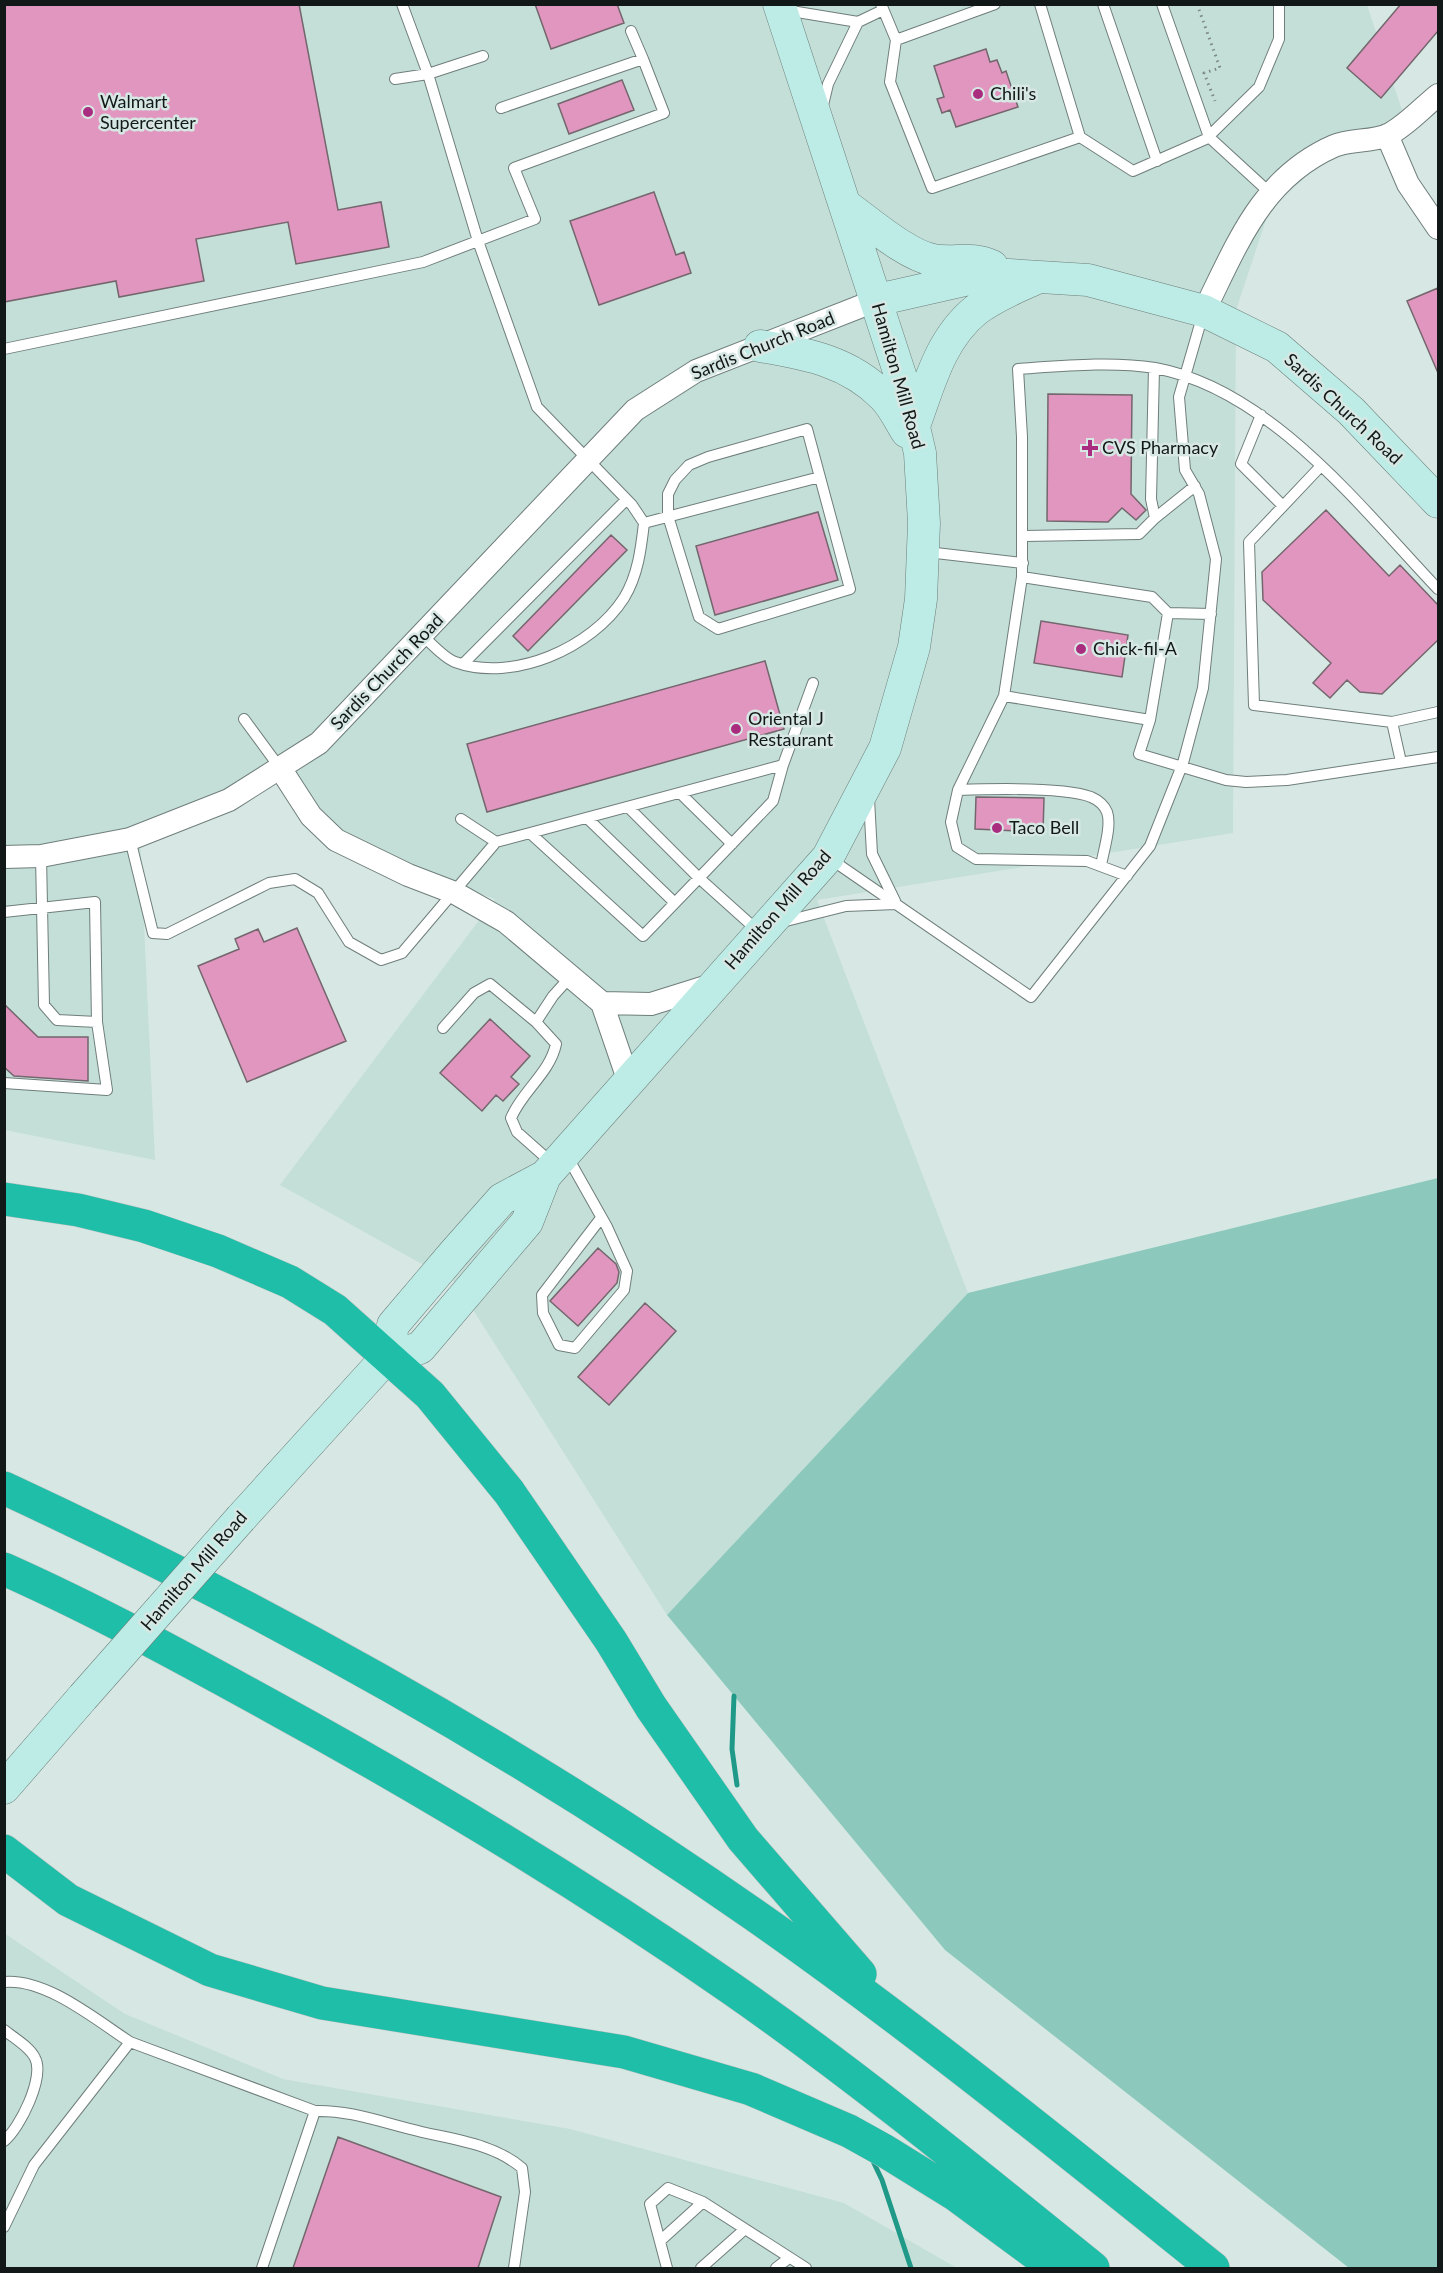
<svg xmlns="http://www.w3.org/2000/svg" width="1443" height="2273" font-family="Lato,sans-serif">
  <rect width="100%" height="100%" fill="#d7e8e4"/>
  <!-- built -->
  <path fill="#c4ded8" d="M 4,5 L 1367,5 L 1409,131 L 1360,130 L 1270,208 L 1236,310 L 1233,833 L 817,900 L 968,1293 L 667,1615 L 456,1283 L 280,1185 L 495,899 L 363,854 L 285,770 L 166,837 L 140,839 L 155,1160 L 5,1130 Z
    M 4,1933 L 125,2014 L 283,2079 L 570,2129 L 844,2203 L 957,2268 L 5,2268 Z"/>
  <!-- green -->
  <path fill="#8cc9bc" d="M 1438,1178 L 1438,2268 L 1349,2268 L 945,1950 L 667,1615 L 968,1293 Z"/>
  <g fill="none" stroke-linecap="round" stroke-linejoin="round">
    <!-- stream -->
    <path stroke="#1f9a89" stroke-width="5" d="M 734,1696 L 732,1749 L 737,1785
      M 871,2157 L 882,2180 L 911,2268"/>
  </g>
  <!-- building -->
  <path fill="#e196c0" stroke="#73666c" stroke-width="1.5" d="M 4,4 L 299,4 L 338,210 L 381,202 L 389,247 L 296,264 L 288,222 L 196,239 L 204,281 L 119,297 L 116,281 L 4,302 Z
    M 535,4 L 617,4 L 624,23 L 551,49 Z
    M 1401,4 L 1438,4 L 1438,31 L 1381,98 L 1347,68 Z
    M 986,49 L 990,62 L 997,60 L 1002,73 L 1006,71 L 1018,107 L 956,127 L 950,110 L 942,113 L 937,99 L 944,97 L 934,66 Z
    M 622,80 L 634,110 L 569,134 L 558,104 Z
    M 654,192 L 676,255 L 684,252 L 691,273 L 599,305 L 570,221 Z
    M 1438,288 L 1438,373 L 1407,301 Z
    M 1048,394 L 1132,395 L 1131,494 L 1146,510 L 1136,520 L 1122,508 L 1108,522 L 1047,521 Z
    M 1326,510 L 1389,576 L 1400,565 L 1438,605 L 1438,640 L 1382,694 L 1360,692 L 1347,680 L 1330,698 L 1313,683 L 1331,663 L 1263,600 L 1262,572 Z
    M 818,512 L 838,580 L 715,615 L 696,546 Z
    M 611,535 L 627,550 L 528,651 L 513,636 Z
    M 1041,621 L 1128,635 L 1122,677 L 1034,663 Z
    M 765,661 L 784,729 L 487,812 L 467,744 Z
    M 976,797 L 1044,798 L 1043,832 L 975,829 Z
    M 297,928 L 346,1041 L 247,1082 L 198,966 L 239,949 L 235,939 L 258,929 L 264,942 Z
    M 4,1004 L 38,1037 L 88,1037 L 88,1081 L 14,1076 L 4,1067 Z
    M 490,1019 L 530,1056 L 511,1077 L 519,1084 L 503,1101 L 496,1095 L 482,1111 L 440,1073 Z
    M 598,1248 L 616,1264 L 619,1272 L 617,1283 L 578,1326 L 550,1301 Z
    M 645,1303 L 676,1331 L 609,1405 L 578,1377 Z
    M 338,2137 L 501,2197 L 478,2268 L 293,2268 Z"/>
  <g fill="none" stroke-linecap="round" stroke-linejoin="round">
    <defs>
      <path id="lane" d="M 402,4 L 428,74 L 478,241 L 537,407 L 632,505 L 644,523 L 820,477
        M 881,4 L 896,40 L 890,82 L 932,188 L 1080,137 L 1133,171 L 1206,139 L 1259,87 L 1279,39 L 1279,4
        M 1040,4 L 1080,137
        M 1103,4 L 1157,161
        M 1162,4 L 1209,137 L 1269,192
        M 785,10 L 858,22 L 883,10
        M 631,31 L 643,59
        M 896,40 L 995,4
        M 395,79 L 428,74 L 483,56
        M 822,109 L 828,84 L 858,22
        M 4,349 L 423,262 L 535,219 L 514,168 L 664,113 L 643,59 L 501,108
        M 1261,415 L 1241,464 L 1283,506
        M 807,429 L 850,589 L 718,629 L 699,617 L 668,516 L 668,494 L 675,480 L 689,465 L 708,457 Z
        M 1320,467 L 1249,542 L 1254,705 L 1392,722
        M 1155,518 L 1195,486
        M 1024,536 L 1139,534 L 1155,518 L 1151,499 L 1154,368
        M 927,552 L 1023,563
        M 1022,577 L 1152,597 L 1168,613 L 1211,614
        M 423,636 C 432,644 444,658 455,662 C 513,683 592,648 624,598 C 638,575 641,549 644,523
        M 463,664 L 626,500
        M 1004,696 L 1150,720 L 1168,613
        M 244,719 L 280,768
        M 1150,720 L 1139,754 L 1226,780 L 1246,782 L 1287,780 L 1438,757
        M 1401,762 L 1392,722 L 1438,712
        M 958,790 C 987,789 1065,787 1091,797 C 1098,800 1104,805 1107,812 C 1112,826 1103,852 1101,866
        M 680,793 L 732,844
        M 869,799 L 872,854 L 895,901
        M 628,807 L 699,878 L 773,801 L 783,765
        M 587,818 L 675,903
        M 461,819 L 496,842
        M 530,833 L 783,765 L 813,683
        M 130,839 L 153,933 L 167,934 L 269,883 L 295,879 L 318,893 L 349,942 L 381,960 L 402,953 L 496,842 L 530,833 L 643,936 L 699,878 L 758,931
        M 829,858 L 1031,997 L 1150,846 L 1183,763 L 1203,688 L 1216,559 L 1199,494 L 1185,470 L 1179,397 L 1203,314
        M 1127,876 L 1087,861 L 976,859 L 957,847 L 951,822 L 958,790 L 1004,696 L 1022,577 L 1022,437 L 1018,369 C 1062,366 1111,361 1155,368 C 1270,389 1361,508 1438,589
        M 4,912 L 95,902 L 97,1022 L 57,1020 L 44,1005 L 41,856
        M 782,922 L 846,906 L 896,904
        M 443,1028 L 474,993 L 490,984 L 536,1022
        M 4,1083 L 107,1090 L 97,1022
        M 567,1156 L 607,1227 L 627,1271 L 624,1290 L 575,1348 L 559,1345 L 543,1313 L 542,1295 L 601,1218
        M 552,1163 L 517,1132 L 511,1118 C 522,1091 550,1073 556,1044 L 536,1022 L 553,996 L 571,976
        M 4,1982 C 46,1978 96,2020 130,2042
        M 4,2030 C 14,2038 30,2047 35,2058 C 45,2077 20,2128 4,2141
        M 315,2111 C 348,2110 378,2121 410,2129 C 447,2139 492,2142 522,2168 L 525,2192 L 514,2268
        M 4,2227 L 34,2165 L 130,2042 L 315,2111 L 262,2268
        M 660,2241 L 703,2202
        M 667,2268 L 650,2204 L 668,2188 L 703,2202 L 806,2268
        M 701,2268 L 745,2229
        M 776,2268 L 789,2258"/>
      <path id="street" d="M 1387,135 L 1408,184 L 1438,228
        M 1204,311 C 1237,245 1261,178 1334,146 C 1350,139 1372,142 1388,135 C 1406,126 1423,107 1438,95
        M 280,768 L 311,816 L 336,840 L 408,875 L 455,893 L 506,922 L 602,1003 L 629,1082
        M 4,857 L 41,856 L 130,839 L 229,800 L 319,743 L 635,410 L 696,371 L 877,300
        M 602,1003 L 651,1004 L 715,984"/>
      <path id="secondary" d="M 845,205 C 868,221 906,255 933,260 C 954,264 972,256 992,266
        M 877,300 L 987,275 L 1009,275 L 1088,280 L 1204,311 L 1277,347 L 1351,411 L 1438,502
        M 760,346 C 807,354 849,361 884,397 C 893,406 900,421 907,432
        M 914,426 C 929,385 940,339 976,310 C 994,296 1017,287 1037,278
        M 387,1357 L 393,1325 L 455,1252 L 502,1199 L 545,1176 L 828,857 L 885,748 L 914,647 L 921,599 L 924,523 L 920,453 L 906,393 L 779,4
        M 241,1518 L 387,1357 L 420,1348 L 527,1222 L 545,1176
        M 4,1788 L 83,1697"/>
      <path id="highway" d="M 4,1199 L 78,1210 L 144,1226 L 218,1251 L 290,1282 L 335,1310 L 430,1395 L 509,1492 L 611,1641 L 651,1707 L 743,1839 L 860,1974
        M 4,1488 C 265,1609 518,1750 753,1914 C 912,2025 1062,2147 1213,2268
        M 4,1569 C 96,1610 184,1658 271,1706 C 430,1793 584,1886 732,1989 C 857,2076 975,2173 1093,2268
        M 4,1851 L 68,1900 L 210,1970 L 322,2003 L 624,2052 L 751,2089 L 849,2131 L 885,2151 L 956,2195 L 1055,2268"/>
    </defs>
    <!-- lane casing -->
    <use href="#lane" stroke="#6f7e7b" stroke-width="12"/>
    <!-- street casing -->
    <use href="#street" stroke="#6f7e7b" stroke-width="24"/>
    <!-- secondary casing -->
    <use href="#secondary" stroke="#6f7e7b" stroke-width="33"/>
    <!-- highway casing -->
    <use href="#highway" stroke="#c1c3c3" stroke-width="34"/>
    <!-- path -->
    <path stroke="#7d8886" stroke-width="3" stroke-dasharray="1.5 4.5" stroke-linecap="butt" d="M 1197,4 L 1220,68 L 1204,73 L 1215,101"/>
    <!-- lane -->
    <use href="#lane" stroke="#fff" stroke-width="10"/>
    <!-- street -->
    <use href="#street" stroke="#fff" stroke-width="22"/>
    <!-- secondary -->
    <use href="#secondary" stroke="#bcece5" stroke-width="32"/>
    <!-- highway -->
    <use href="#highway" stroke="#1fbea8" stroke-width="33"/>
    <defs>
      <path id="secondary-bridge" d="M 83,1697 L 241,1518"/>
    </defs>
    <!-- secondary-bridge casing -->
    <use href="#secondary-bridge" stroke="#6f7e7b" stroke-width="33" stroke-linecap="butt"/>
    <!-- secondary-bridge -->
    <use href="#secondary-bridge" stroke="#bcece5" stroke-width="32"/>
  </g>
  <!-- markers -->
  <g fill="#a92c7e" stroke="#d7e8e4" stroke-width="2">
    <circle cx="978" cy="94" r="6"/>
    <circle cx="88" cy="112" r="6"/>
    <path d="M1087 439h6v6h6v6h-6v6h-6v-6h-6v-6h6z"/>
    <circle cx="1081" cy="649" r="6"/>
    <circle cx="736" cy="729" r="6"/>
    <circle cx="997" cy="828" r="6"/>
  </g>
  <g text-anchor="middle" stroke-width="5" stroke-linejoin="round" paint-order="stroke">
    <!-- poi labels -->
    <g font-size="18" fill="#121817" stroke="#d7e8e4" text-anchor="start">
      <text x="990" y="100">Chili's</text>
      <text x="100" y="108">Walmart<tspan x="100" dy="21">Supercenter</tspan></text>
      <text x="1102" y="454">CVS Pharmacy</text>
      <text x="1093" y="655">Chick-fil-A</text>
      <text x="748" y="725">Oriental J<tspan x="748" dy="21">Restaurant</tspan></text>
      <text x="1009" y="834">Taco Bell</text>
    </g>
    <!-- street labels -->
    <g font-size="18" fill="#121817" stroke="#d7e8e4">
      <text transform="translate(763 346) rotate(-22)" y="6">Sardis Church Road</text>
      <text transform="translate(898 376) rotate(74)" y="6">Hamilton Mill Road</text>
      <text transform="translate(1343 409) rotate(43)" y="6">Sardis Church Road</text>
      <text transform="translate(387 672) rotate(-46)" y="6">Sardis Church Road</text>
      <text transform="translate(778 910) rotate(-49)" y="6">Hamilton Mill Road</text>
      <text transform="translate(194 1571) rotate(-49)" y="6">Hamilton Mill Road</text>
    </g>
  </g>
  <!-- border -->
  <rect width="1443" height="2273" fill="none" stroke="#121817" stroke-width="12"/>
</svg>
